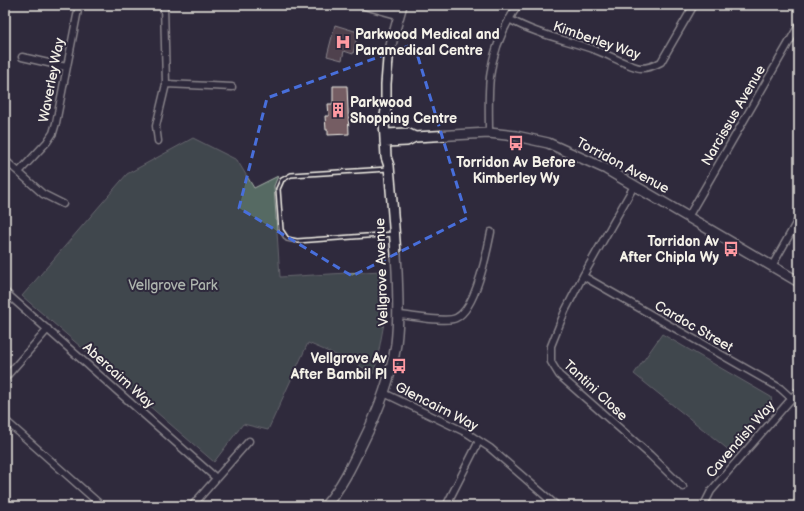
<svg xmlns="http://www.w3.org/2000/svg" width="804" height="511" font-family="'Balsamiq Sans',sans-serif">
  <rect width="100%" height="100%" fill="#2f2a3d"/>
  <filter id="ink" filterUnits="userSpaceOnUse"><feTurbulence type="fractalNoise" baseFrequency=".025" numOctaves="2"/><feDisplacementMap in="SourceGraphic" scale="8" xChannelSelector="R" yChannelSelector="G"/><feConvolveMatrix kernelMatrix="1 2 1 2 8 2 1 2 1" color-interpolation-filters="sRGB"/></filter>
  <g filter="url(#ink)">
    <!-- green -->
    <path fill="#566a64" stroke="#a5aea6" d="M 193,138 L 237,160 L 254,188 L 278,176 L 274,186 L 280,277 L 381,271 L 384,323 L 377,361 L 373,374 L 357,364 L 308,343 L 268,430 L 243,424 L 214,462 L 22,296 L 127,174 Z
      M 662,334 L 771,397 L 772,403 L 730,451 L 634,374 Z"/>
    <!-- building -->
    <path fill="#745d63" stroke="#f4f1e8" d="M 335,25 L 358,32 L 353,54 L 344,51 L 342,60 L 327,56 Z
      M 333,86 L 347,86 L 349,134 L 328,135 L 328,130 L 326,130 L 325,116 L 329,116 L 328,104 L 333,104 Z"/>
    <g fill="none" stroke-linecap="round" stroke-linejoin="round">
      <defs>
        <path id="lane" d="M 388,169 L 291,175 L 282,180 L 278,189 L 281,230 L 287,239 L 297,241 L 394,234"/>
        <path id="street" d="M 509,19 C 537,35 568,40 598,51 C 609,55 632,68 641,68 C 649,68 654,66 661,62 L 694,5
          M 22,57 L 66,67
          M 166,84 L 232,87
          M 489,133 C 489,114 488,95 490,77 C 493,51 504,26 518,5
          M 158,141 L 156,126 L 166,84 L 164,5
          M 5,160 L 43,194 L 63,204
          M 19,172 L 47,142 L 53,133 L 56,123 L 79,5
          M 634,186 L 583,276 L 565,311 L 551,346 L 551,362 L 559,375 L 650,455 L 683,487
          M 688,217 L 799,25
          M 772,266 L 799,218
          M 583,276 L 780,388 L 791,398
          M 5,292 L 216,478
          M 399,315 C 412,316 446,323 456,318 C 476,309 487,252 491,232
          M 5,378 L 48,329
          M 384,393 L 467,433 L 490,448 L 557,506
          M 5,420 L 102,506
          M 192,506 L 249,441
          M 446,506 L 479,441
          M 706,506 L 705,503 L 711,491 L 799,390"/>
        <path id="secondary" d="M 366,5 L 399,14
          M 385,134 L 407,133 L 415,137
          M 385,142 L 407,141 L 415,137 L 489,133 L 516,136 L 548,143 L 606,169 L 799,282
          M 325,506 C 341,488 352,465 362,444 C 378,412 391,379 396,344 C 399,319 398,296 397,271 C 395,236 392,201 389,166 L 386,157 L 384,121 L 386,110 L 386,84 L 388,59 L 393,37 L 402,5"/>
      </defs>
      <!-- lane casing -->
      <use href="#lane" stroke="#f4f1e8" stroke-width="6"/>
      <!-- street casing -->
      <use href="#street" stroke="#f4f1e8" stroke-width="9"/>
      <!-- secondary casing -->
      <use href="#secondary" stroke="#f4f1e8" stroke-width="12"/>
      <!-- lane -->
      <use href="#lane" stroke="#2f2a3d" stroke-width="3"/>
      <!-- street -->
      <use href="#street" stroke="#2f2a3d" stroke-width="6"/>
      <!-- secondary -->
      <use href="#secondary" stroke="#2f2a3d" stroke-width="9"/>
    </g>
  </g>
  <!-- marked area -->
  <path d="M0 0H804V511H0ZM 414,44 L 467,218 L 352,276 L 239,208 L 267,98 Z" fill="#2f2a3d" fill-opacity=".55" fill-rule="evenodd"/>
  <path fill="none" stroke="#486fdb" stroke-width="3" stroke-dasharray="8 5" stroke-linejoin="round" d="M 414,44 L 467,218 L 352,276 L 239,208 L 267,98 Z"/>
  <!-- icons -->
  <defs>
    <symbol id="hospital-bare" viewBox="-9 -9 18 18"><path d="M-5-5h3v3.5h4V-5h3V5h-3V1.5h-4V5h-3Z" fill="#ff9aa2" stroke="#2f2a3d" stroke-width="2.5" paint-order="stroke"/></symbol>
    <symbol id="building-bare" viewBox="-9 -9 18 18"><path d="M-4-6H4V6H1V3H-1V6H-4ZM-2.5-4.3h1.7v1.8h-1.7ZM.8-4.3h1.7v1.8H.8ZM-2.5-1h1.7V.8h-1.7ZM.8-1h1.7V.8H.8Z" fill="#ff9aa2" stroke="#2f2a3d" stroke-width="2.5" paint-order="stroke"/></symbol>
    <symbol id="bus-bare" viewBox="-9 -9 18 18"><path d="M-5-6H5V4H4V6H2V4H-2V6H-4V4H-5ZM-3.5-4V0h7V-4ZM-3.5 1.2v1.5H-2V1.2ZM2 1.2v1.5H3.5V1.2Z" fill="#ff9aa2" stroke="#2f2a3d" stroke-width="2.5" paint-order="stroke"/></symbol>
  </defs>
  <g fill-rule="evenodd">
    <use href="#hospital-bare" x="332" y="31" width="22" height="22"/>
    <use href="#building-bare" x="327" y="99" width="22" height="22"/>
    <use href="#bus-bare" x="505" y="132" width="22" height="22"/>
    <use href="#bus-bare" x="720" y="238" width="22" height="22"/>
    <use href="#bus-bare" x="388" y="355" width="22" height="22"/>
  </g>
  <g text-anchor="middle" stroke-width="4" stroke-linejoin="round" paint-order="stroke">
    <!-- poi labels -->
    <g font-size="14" font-weight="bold" fill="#f4f1e8" stroke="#2f2a3d" text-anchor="start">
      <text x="355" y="39">Parkwood Medical and<tspan x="355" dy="16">Paramedical Centre</tspan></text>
      <text x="350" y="107">Parkwood<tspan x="350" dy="16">Shopping Centre</tspan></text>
      <text x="516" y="167" text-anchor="middle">Torridon Av Before<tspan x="516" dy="16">Kimberley Wy</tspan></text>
      <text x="719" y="246" text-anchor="end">Torridon Av<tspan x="719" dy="16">After Chipla Wy</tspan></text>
      <text x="387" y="363" text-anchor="end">Vellgrove Av<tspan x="387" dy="16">After Bambil Pl</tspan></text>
    </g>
    <!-- street labels -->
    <g font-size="14" fill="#f4f1e8" stroke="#2f2a3d">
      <text transform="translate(597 40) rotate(19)" y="5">Kimberley Way</text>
      <text transform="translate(51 80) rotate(-79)" y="5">Waverley Way</text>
      <text transform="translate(733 115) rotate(-60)" y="5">Narcissus Avenue</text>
      <text transform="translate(623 165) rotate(28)" y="5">Torridon Avenue</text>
      <text transform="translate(381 272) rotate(-92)" y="5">Vellgrove Avenue</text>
      <text transform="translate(694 326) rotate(30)" y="5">Cardoc Street</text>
      <text transform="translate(119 375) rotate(42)" y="5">Abercairn Way</text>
      <text transform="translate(596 390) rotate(43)" y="5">Tantini Close</text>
      <text transform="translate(437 406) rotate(27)" y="5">Glencairn Way</text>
      <text transform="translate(740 439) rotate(-49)" y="5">Cavendish Way</text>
    </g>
    <!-- park labels -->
    <g font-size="14" fill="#adb4ad" stroke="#2f2a3d">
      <text x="173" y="290">Vellgrove Park</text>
    </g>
  </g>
  <!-- margin -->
  <rect width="804" height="511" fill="none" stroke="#2f2a3d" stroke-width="20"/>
  <rect x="10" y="10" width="784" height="491" fill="none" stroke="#f4f1e8" stroke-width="1.5" filter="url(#ink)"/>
</svg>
